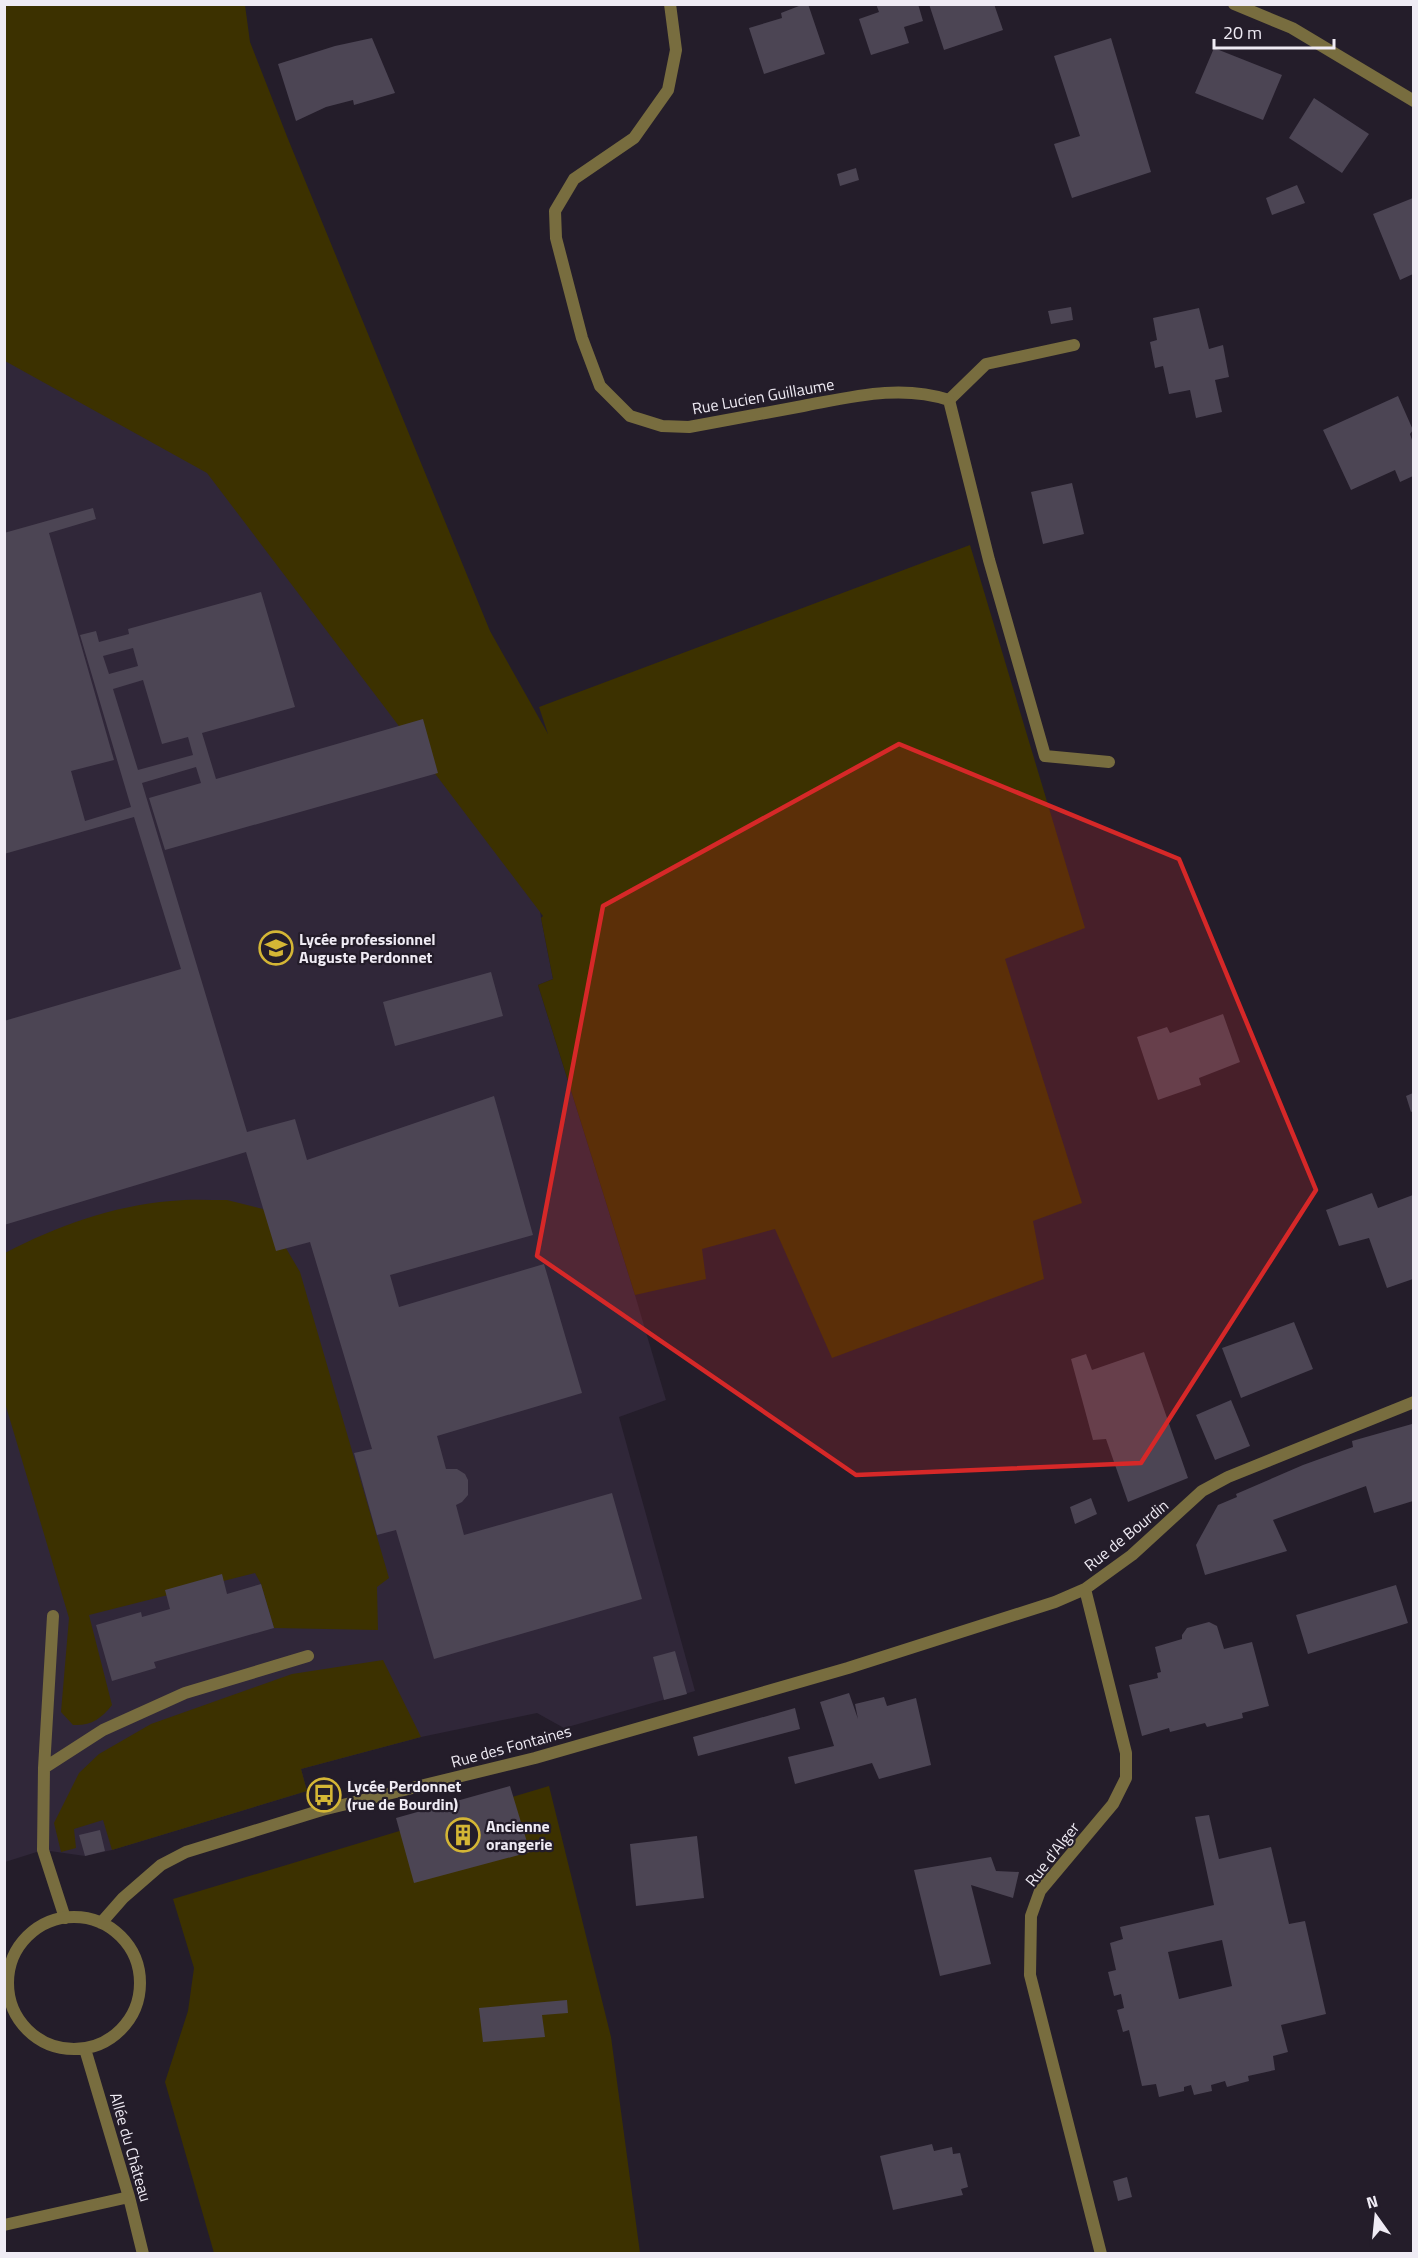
<svg xmlns="http://www.w3.org/2000/svg" width="1418" height="2258" font-family="'Titillium Web',sans-serif">
  <rect width="100%" height="100%" fill="#241d2a"/>
  <!-- built -->
  <path fill="#302739" d="M 4,5 L 268,127 L 523,769 L 541,918 L 553,979 L 538,985 L 635,1295 L 666,1400 L 619,1417 L 695,1691 L 564,1728 L 537,1713 L 421,1737 L 301,1769 L 307,1791 L 112,1850 L 85,1856 L 43,1850 L 5,1862 Z"/>
  <!-- green -->
  <path fill="#3c3100" d="M 5,5 L 245,5 L 250,42 L 288,139 L 490,631 L 548,734 L 539,707 L 970,545 L 1085,928 L 1005,959 L 1082,1203 L 1033,1221 L 1044,1279 L 832,1358 L 775,1229 L 702,1249 L 706,1279 L 635,1295 L 538,985 L 553,979 L 541,918 L 543,916 L 207,473 L 5,361 Z
    M 227,1200 L 263,1209 L 300,1272 L 389,1578 L 377,1587 L 378,1630 L 274,1628 L 261,1584 L 255,1573 L 89,1615 L 112,1705 C 101,1719 91,1726 73,1725 L 61,1712 L 69,1618 L 5,1403 L 5,1253 C 57,1226 112,1206 171,1201 C 189,1199 208,1200 227,1200 Z
    M 383,1660 L 421,1737 L 301,1769 L 307,1791 L 112,1850 L 103,1820 L 74,1829 L 76,1848 L 61,1852 L 54,1823 L 79,1773 L 99,1754 L 151,1724 L 292,1674 Z
    M 549,1786 L 611,2037 L 640,2253 L 214,2253 L 165,2082 L 188,2011 L 194,1968 L 173,1899 Z"/>
  <!-- building -->
  <path fill="#4c4554" fill-rule="evenodd" d="M 804,4 L 808,4 L 825,54 L 764,74 L 749,28 L 782,18 L 781,13 Z
    M 876,4 L 918,4 L 923,21 L 904,27 L 909,43 L 871,55 L 859,19 L 879,12 Z
    M 929,4 L 994,4 L 1003,30 L 944,50 Z
    M 372,38 L 395,93 L 354,105 L 353,100 L 326,107 L 296,121 L 278,64 L 335,46 Z
    M 1111,38 L 1151,172 L 1072,198 L 1054,144 L 1080,136 L 1054,56 Z
    M 1214,48 L 1282,75 L 1263,120 L 1195,93 Z
    M 1314,98 L 1369,134 L 1342,173 L 1289,138 Z
    M 856,168 L 859,180 L 840,186 L 837,174 Z
    M 1297,185 L 1305,203 L 1272,215 L 1266,198 Z
    M 1413,198 L 1413,274 L 1400,280 L 1373,214 Z
    M 1071,307 L 1073,320 L 1051,324 L 1048,311 Z
    M 1199,308 L 1209,349 L 1223,345 L 1229,377 L 1215,380 L 1222,412 L 1196,418 L 1190,390 L 1169,394 L 1163,366 L 1155,368 L 1150,342 L 1157,340 L 1153,318 Z
    M 1398,396 L 1413,430 L 1410,434 L 1413,443 L 1413,476 L 1400,482 L 1395,470 L 1351,490 L 1323,430 Z
    M 1072,483 L 1084,534 L 1043,544 L 1031,492 Z
    M 93,508 L 96,519 L 49,533 L 114,760 L 71,771 L 85,821 L 131,807 L 80,635 L 96,631 L 99,642 L 129,634 L 128,629 L 261,592 L 295,707 L 202,733 L 216,779 L 423,719 L 438,773 L 165,850 L 149,798 L 201,783 L 196,767 L 142,783 L 247,1132 L 295,1119 L 307,1160 L 494,1096 L 533,1235 L 390,1275 L 399,1307 L 544,1264 L 582,1393 L 437,1436 L 446,1469 L 457,1469 L 465,1474 L 468,1480 L 468,1495 L 462,1502 L 456,1505 L 464,1535 L 612,1493 L 642,1599 L 434,1659 L 396,1530 L 377,1535 L 354,1453 L 372,1449 L 310,1242 L 276,1251 L 246,1152 L 4,1225 L 4,1021 L 181,969 L 134,817 L 4,854 L 4,533 ZM 133,648 L 138,666 L 109,674 L 103,656 ZM 143,680 L 162,744 L 188,737 L 193,755 L 138,770 L 113,689 Z
    M 491,972 L 503,1016 L 395,1046 L 383,1002 Z
    M 1223,1014 L 1240,1062 L 1199,1078 L 1201,1085 L 1158,1100 L 1137,1037 L 1167,1027 L 1170,1033 Z
    M 1413,1093 L 1413,1111 L 1411,1112 L 1406,1096 Z
    M 1372,1193 L 1378,1208 L 1413,1195 L 1413,1279 L 1387,1288 L 1369,1238 L 1339,1246 L 1326,1210 Z
    M 1294,1322 L 1313,1369 L 1241,1398 L 1222,1348 Z
    M 1144,1352 L 1188,1478 L 1128,1502 L 1106,1439 L 1093,1440 L 1071,1359 L 1086,1354 L 1092,1370 Z
    M 1231,1400 L 1250,1446 L 1215,1460 L 1196,1415 Z
    M 1412,1424 L 1413,1429 L 1413,1501 L 1374,1513 L 1366,1486 L 1273,1520 L 1287,1551 L 1205,1575 L 1196,1545 L 1218,1505 L 1237,1497 L 1236,1494 L 1303,1465 L 1353,1447 L 1352,1441 Z
    M 1091,1498 L 1097,1514 L 1075,1524 L 1070,1507 Z
    M 222,1574 L 227,1594 L 261,1584 L 274,1628 L 154,1662 L 156,1668 L 112,1681 L 96,1625 L 141,1612 L 142,1617 L 170,1609 L 165,1590 Z
    M 1396,1585 L 1408,1623 L 1308,1654 L 1296,1615 Z
    M 1209,1622 L 1217,1626 L 1224,1649 L 1252,1642 L 1269,1706 L 1242,1713 L 1243,1718 L 1207,1727 L 1205,1723 L 1170,1732 L 1169,1728 L 1142,1736 L 1129,1685 L 1158,1678 L 1157,1673 L 1161,1672 L 1155,1647 L 1182,1639 L 1182,1635 L 1187,1628 Z
    M 675,1651 L 687,1694 L 664,1700 L 653,1657 Z
    M 849,1693 L 858,1719 L 855,1704 L 884,1697 L 887,1706 L 916,1698 L 931,1765 L 879,1779 L 872,1763 L 795,1784 L 788,1757 L 834,1746 L 820,1702 Z
    M 795,1708 L 800,1729 L 698,1756 L 693,1737 Z
    M 510,1786 L 530,1852 L 414,1883 L 396,1818 Z
    M 1209,1815 L 1219,1859 L 1271,1847 L 1289,1924 L 1305,1921 L 1326,2014 L 1281,2025 L 1288,2052 L 1273,2056 L 1275,2070 L 1248,2076 L 1249,2081 L 1227,2087 L 1225,2081 L 1211,2085 L 1212,2091 L 1194,2095 L 1191,2085 L 1184,2087 L 1184,2091 L 1159,2097 L 1156,2084 L 1142,2086 L 1129,2030 L 1123,2032 L 1117,2010 L 1124,2008 L 1121,1994 L 1114,1996 L 1108,1972 L 1116,1970 L 1110,1943 L 1123,1939 L 1120,1927 L 1214,1905 L 1195,1817 ZM 1222,1940 L 1232,1986 L 1179,1999 L 1168,1952 Z
    M 100,1830 L 105,1851 L 85,1856 L 79,1835 Z
    M 697,1836 L 704,1898 L 636,1906 L 630,1844 Z
    M 991,1857 L 996,1871 L 1019,1872 L 1013,1898 L 971,1885 L 991,1964 L 940,1976 L 914,1870 Z
    M 567,2000 L 568,2013 L 542,2015 L 545,2037 L 483,2042 L 479,2008 Z
    M 932,2144 L 934,2151 L 952,2147 L 953,2154 L 960,2153 L 968,2187 L 961,2189 L 963,2195 L 893,2210 L 880,2156 Z
    M 1127,2177 L 1132,2197 L 1118,2201 L 1113,2181 Z"/>
  <g fill="none" stroke-linecap="round" stroke-linejoin="round">
    <!-- service -->
    <path stroke="#786d3f" stroke-width="12" d="M 949,400 L 986,364 L 1074,345
      M 53,1616 L 44,1768 L 43,1850 L 65,1918
      M 44,1768 L 103,1730 L 185,1693 L 308,1656"/>
    <!-- minor -->
    <path stroke="#786d3f" stroke-width="12" d="M 670,4 L 676,50 L 668,90 L 634,138 L 574,179 L 555,211 L 556,238 L 582,338 L 600,386 L 630,416 L 662,426 L 689,427 C 727,420 765,413 803,406 C 852,397 900,384 949,400 L 989,560 L 1045,756 L 1109,762
      M 1085,1589 L 1126,1753 L 1126,1778 L 1113,1804 L 1040,1891 L 1031,1916 L 1030,1975 L 1101,2254
      M8 1983a66 66 0 1 1 132 0a66 66 0 1 1-132 0Z
      M 101,1923 L 123,1898 L 161,1865 L 186,1852 L 322,1810 L 535,1758 L 848,1668 L 1055,1602 L 1085,1589 L 1132,1555 L 1202,1491 L 1228,1477 L 1414,1402
      M 85,2049 L 129,2197 L 143,2254
      M 4,2225 L 129,2197"/>
    <!-- tertiary -->
    <path stroke="#786d3f" stroke-width="12" d="M 1234,4 L 1292,28 L 1414,101"/>
  </g>
  <!-- marked area -->
  <path fill="#d62828" fill-opacity="0.2" stroke="#d62828" stroke-width="4.5" stroke-linejoin="round" d="M 899,744 L 1179,859 L 1316,1190 L 1141,1463 L 856,1475 L 537,1256 L 603,906 Z"/>
  <!-- icons -->
  <defs>
    <symbol id="school-ring" viewBox="-11 -11 22 22"><circle r="9.5" fill="#241d2a" stroke="#d4b635" stroke-width="1.5"/><path d="M0-5L7-2L0 1L-7-2ZM-4 1L0 2.5L4 1V4Q0 6-4 4Z" fill="#d4b635"/></symbol>
    <symbol id="bus-ring" viewBox="-11 -11 22 22"><circle r="9.5" fill="#241d2a" stroke="#d4b635" stroke-width="1.5"/><path d="M-5-6H5V4H4V6H2V4H-2V6H-4V4H-5ZM-3.5-4V0h7V-4ZM-3.5 1.2v1.5H-2V1.2ZM2 1.2v1.5H3.5V1.2Z" fill="#d4b635"/></symbol>
    <symbol id="building-ring" viewBox="-11 -11 22 22"><circle r="9.5" fill="#241d2a" stroke="#d4b635" stroke-width="1.5"/><path d="M-4-6H4V6H1V3H-1V6H-4ZM-2.5-4.3h1.7v1.8h-1.7ZM.8-4.3h1.7v1.8H.8ZM-2.5-1h1.7V.8h-1.7ZM.8-1h1.7V.8H.8Z" fill="#d4b635"/></symbol>
  </defs>
  <g fill-rule="evenodd">
    <use href="#school-ring" x="257" y="929" width="38" height="38"/>
    <use href="#bus-ring" x="305" y="1776" width="38" height="38"/>
    <use href="#building-ring" x="444" y="1816" width="38" height="38"/>
  </g>
  <g text-anchor="middle" stroke-width="4.5" stroke-linejoin="round" paint-order="stroke">
    <!-- street labels -->
    <g font-size="16" fill="#efebf4" stroke="#241d2a">
      <text transform="translate(763 396) rotate(-10)" y="6">Rue Lucien Guillaume</text>
      <text transform="translate(1126 1535) rotate(-39)" y="6">Rue de Bourdin</text>
      <text transform="translate(511 1746) rotate(-15)" y="6">Rue des Fontaines</text>
      <text transform="translate(1052 1854) rotate(-52)" y="6">Rue d'Alger</text>
      <text transform="translate(131 2147) rotate(74)" y="6">Allée du Château</text>
    </g>
    <!-- poi labels -->
    <g font-size="16" font-weight="bold" fill="#efebf4" stroke="#241d2a" text-anchor="start">
      <text x="299" y="945">Lycée professionnel<tspan x="299" dy="18">Auguste Perdonnet</tspan></text>
      <text x="347" y="1792">Lycée Perdonnet<tspan x="347" dy="18">(rue de Bourdin)</tspan></text>
      <text x="486" y="1832">Ancienne<tspan x="486" dy="18">orangerie</tspan></text>
    </g>
  </g>
  <!-- border -->
  <rect width="1418" height="2258" fill="none" stroke="#efebf4" stroke-width="12"/>
  <!-- north arrow -->
  <g transform="translate(1376 2216) rotate(345)" stroke="#241d2a" stroke-width="4.5" paint-order="stroke">
  <path d="M0-4.5L10 22L0 15L-10 22Z" fill="#efebf4"/>
  <text y="-9" font-size="16" font-weight="bold" text-anchor="middle" fill="#efebf4">N</text>
  </g>
  <!-- scale -->
  <path d="M1214 39v9h120v-9" fill="none" stroke="#efebf4" stroke-width="3"/>
  <text x="1223" y="39" font-size="18" fill="#efebf4" stroke="#241d2a" stroke-width="4.5" paint-order="stroke">20 m</text>
</svg>
